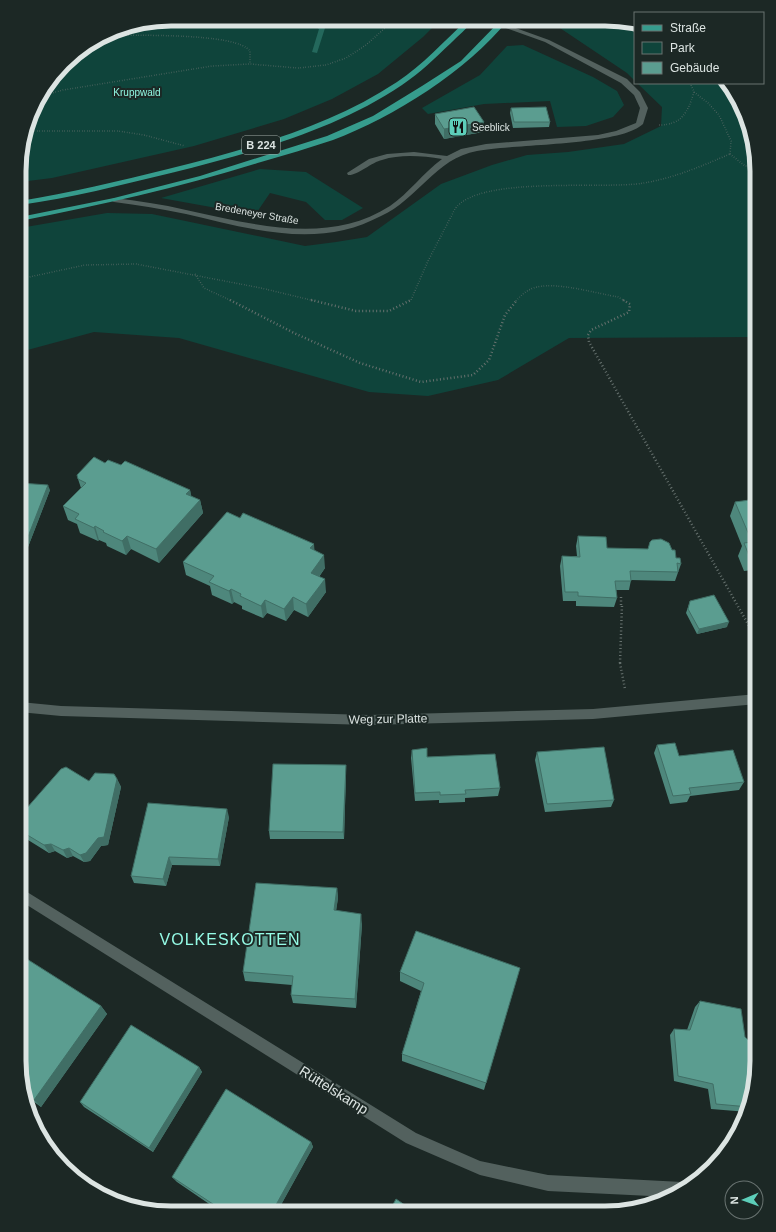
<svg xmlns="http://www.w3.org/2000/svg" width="776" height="1232" font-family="Arial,sans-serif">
  <rect width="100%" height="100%" fill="#1c2825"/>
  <!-- green -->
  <path fill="#0f443b" d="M 171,19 L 440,20 L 423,37 L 378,74 L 332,99 L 284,119 L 194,146 L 52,178 L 20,182 L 20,151 L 35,103 L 71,57 L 113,30 Z
    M 548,20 L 625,20 L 635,23 L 635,81 L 627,73 Z
    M 523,45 L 593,77 L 617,91 L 624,105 L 613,117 L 586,126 L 557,127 L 550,101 L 484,104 L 428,114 L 422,108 L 480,75 L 507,46 Z
    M 637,83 L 728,83 L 745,112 L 757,171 L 757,337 L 569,338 L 498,380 L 428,396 L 369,392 L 179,338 L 94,332 L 20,352 L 20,228 L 107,213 L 152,214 L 305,246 L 336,242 L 367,237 L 441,184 L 492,165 L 527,155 L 568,152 L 624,144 L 661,126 L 662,107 Z
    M 260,169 L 306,172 L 363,208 L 342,220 L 325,220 L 306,202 L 270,193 L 255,215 L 161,198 Z"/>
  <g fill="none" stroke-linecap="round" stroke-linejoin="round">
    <!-- stream -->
    <path fill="#24685c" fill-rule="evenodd" d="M 305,19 L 313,19 L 325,28 L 317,53 L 312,52 L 319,29 Z"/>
    <!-- path-far2 -->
    <path stroke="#66716e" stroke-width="1.5" stroke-dasharray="0.5 2" stroke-linecap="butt" d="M 106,35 C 132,36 236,32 250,51 L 250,64
      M 690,83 L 694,92 L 708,103 L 719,115 L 731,141 L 730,154
      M 41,96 L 63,90 L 212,66 L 250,64 L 298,68 L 326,65 L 346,58 L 366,45 L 394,20
      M 659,125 C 682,125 688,112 694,92
      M 27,131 L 118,131 L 144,135 L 185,146
      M 730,154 L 745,166 L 756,167
      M 195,274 L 204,288 L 232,301
      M 20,279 L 85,265 L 136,264 L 261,288 L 315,301
      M 409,301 L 411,300 L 428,261 L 455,209 C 478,175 604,190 644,183 C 674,178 702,166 730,154
      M 516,301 C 522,294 528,289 537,287 C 558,282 595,293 618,297 L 625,301"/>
    <!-- path-far1 -->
    <path stroke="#66716e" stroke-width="2.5" stroke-dasharray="1 2.5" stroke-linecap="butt" d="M 230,300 L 294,333 L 360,363 L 421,382 L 473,375 L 489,360 L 505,315 L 517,300
      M 311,300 L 356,311 L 389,311 L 411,300
      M 623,300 L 630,304 L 629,312 L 591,330 L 588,335 L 589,342 L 757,640
      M 621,597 L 621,605
      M 620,663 L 622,605
      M 620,663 L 625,689"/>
    <!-- path -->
    <path stroke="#66716e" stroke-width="3" stroke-dasharray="1 3.5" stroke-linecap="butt" d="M 538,1213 L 540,1207"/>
    <!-- service -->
    <path fill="#53615e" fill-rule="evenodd" d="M 484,20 L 493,20 L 549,40 L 627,79 L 640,92 L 648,108 L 643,124 C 620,146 512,144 477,151 C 436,158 417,200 381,216 C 369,222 357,227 344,230 C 292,242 237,226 186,214 C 162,209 138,205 114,202 L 110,200 L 114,198 C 138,201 162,204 186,210 C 252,224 328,246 390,206 C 409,193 423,173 442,159 C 422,156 401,154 382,160 C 372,162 357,176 348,175 L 347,173 L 369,159 L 387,154 L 414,152 L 447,156 L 461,149 L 486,144 L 598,135 L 616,131 L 636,123 L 640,108 L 634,95 L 621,83 L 545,42 Z"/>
    <!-- minor -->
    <path fill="#53615e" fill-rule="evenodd" d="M 757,694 L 757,704 L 593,719 L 369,725 L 61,716 L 19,712 L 20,702 L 61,706 L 369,715 L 593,709 Z
      M 19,887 L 416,1133 L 480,1161 L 548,1175 L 682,1182 L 687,1185 L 688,1187 L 671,1197 L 548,1191 L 480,1175 L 406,1143 L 19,900 Z"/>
    <!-- primary -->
    <path fill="#369c8d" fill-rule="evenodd" d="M 467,20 L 474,20 C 467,28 458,36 451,43 C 435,58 420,73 402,85 C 334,131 250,153 171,173 C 121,185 71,198 20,205 L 20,201 C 70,193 119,181 168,169 C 247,149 329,127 397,82 C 423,65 444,41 467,20 Z
      M 501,20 L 508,20 C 467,71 394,117 333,140 C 309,148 285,155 261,162 C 182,187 101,205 20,221 L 20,217 L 114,198 L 200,176 L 327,136 L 373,116 L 422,86 L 461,61 Z"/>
  </g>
  <!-- wall -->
  <path fill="#4e877c" d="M 511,108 L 550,122 L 549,127 L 513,128 L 510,113 Z
    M 435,114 L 483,132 L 444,139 L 435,124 Z
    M 105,463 L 121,465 L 190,490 L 191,496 L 200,500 L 203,513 L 159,563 L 131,549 L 126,555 L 107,546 L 106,543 L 99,540 L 98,541 L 80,533 L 77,524 L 68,520 L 63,506 L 81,488 L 78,479 Z
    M 20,483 L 50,490 L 28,547 L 20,546 Z
    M 757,499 L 757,579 L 753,570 L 744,571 L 738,556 L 742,546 L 730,516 L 735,502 Z
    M 240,518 L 314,544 L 314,550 L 325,568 L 319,577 L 326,592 L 308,617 L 294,610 L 286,621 L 267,613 L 263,618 L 242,609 L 242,606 L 234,602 L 232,604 L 212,595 L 210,586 L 186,575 L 183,562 Z
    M 578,536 L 607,548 L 648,549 L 650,542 L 676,558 L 681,564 L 675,581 L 631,580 L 629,590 L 616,590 L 617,598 L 614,607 L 576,606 L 576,601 L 563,601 L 560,566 L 562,556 L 577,556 L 576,546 Z
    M 690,601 L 727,627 L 697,634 L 686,613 Z
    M 657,745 L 679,756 L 744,782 L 739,790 L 690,796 L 687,802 L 670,804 L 654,753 Z
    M 412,750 L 500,788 L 498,796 L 465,798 L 465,802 L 439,803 L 439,800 L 415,801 L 411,758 Z
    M 537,752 L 614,800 L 611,807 L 545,812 L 535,760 Z
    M 346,773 L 344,839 L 270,839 L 269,831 Z
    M 117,779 L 121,787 L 108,845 L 101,846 L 90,861 L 84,862 L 73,856 L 67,858 L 55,851 L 49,853 L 20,835 L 19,834 L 19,817 L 89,781 Z
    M 229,817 L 220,866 L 172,865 L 166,886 L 134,883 L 131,876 Z
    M 337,888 L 338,898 L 336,910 L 362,924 L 356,1008 L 293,1003 L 291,995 L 292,985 L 245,981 L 243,972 Z
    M 520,968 L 484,1090 L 402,1061 L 402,1054 L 421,991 L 400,981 L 400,972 Z
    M 700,1001 L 745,1037 L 757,1071 L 749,1110 L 748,1112 L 711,1109 L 708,1089 L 674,1081 L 670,1035 L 674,1029 L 687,1030 L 695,1007 Z
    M 101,1006 L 107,1014 L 41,1107 L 26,1096 L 19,1061 Z
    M 199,1067 L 202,1072 L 153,1152 L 84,1107 L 80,1102 Z
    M 311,1142 L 313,1147 L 277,1212 L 221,1212 L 177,1182 L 172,1177 Z"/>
  <!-- shaded-wall -->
  <path fill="#406e65" d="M 484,122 L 483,132 L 444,139 L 444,129 Z
    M 48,485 L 50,490 L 28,547 L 26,542 Z
    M 190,490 L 193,503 L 186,494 Z
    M 200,500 L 203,513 L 159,563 L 156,549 Z
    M 95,526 L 99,540 L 98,541 L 94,528 Z
    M 127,536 L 131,549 L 126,555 L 122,541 Z
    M 314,544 L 315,557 L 310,548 Z
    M 324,555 L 325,568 L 312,586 L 311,573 Z
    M 325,579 L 326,592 L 308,617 L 306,604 Z
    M 231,589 L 234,602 L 232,604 L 229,591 Z
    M 293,597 L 294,610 L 286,621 L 284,609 Z
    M 265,600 L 267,613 L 263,618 L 261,606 Z
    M 729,622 L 727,627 L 697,634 L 699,629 Z
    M 346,765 L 346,773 L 344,839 L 343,832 Z
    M 117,779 L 121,787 L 108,845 L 101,846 L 90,861 L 84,862 L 80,855 Z
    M 227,809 L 229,817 L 220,866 L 218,859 Z
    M 51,844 L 55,851 L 49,853 L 44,845 Z
    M 69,848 L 73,856 L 67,858 L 63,850 Z
    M 169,857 L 172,865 L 166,886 L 163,879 Z
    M 337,888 L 338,898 L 335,919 L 334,910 Z
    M 361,914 L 362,924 L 356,1008 L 355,999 Z
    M 101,1006 L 107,1014 L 41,1107 L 34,1100 Z
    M 199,1067 L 202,1072 L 153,1152 L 149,1148 Z
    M 311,1142 L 313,1147 L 277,1212 L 272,1212 Z"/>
  <!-- building -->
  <path fill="#5b9d90" stroke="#406e65" d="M 474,107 L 484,122 L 444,129 L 435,114 Z
    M 546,107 L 550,122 L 514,122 L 511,108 Z
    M 94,457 L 105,463 L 108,460 L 121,465 L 125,461 L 190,490 L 186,494 L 200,500 L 156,549 L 127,536 L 122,541 L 103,532 L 104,531 L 95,526 L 94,528 L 75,519 L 79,514 L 63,506 L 86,483 L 78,479 L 77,475 Z
    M 20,483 L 48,485 L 26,542 L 20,542 Z
    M 757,499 L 757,557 L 750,558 L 744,543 L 752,542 L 735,502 Z
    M 227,512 L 240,518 L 243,513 L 305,540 L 314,544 L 310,548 L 324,555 L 311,573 L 325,579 L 306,604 L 293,597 L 284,609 L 265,600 L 261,606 L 240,596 L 241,594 L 231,589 L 229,591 L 209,582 L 214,576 L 183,562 Z
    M 578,536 L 606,537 L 607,548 L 648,549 L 650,542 L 652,540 L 661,539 L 669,543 L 672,550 L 675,550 L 676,558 L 680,558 L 681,564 L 677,563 L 678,572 L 630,571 L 631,581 L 615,581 L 617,598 L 578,596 L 578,592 L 565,592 L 562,556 L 580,557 Z
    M 714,595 L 729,622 L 699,629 L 688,609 L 690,601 Z
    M 675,743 L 679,756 L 733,750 L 744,782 L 689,788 L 691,794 L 673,796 L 657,745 Z
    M 604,747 L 614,800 L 547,804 L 537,752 Z
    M 427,748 L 427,757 L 495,754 L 500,788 L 465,790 L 466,794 L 440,795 L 440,792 L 415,793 L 412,750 Z
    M 273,764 L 346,765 L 343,832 L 269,831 Z
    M 66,767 L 89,781 L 95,773 L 114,774 L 117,779 L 104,837 L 98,838 L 86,853 L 80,855 L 69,848 L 63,850 L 51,844 L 44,845 L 19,830 L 19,817 L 61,769 Z
    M 148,803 L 227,809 L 218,859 L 169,857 L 163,879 L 131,876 Z
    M 256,883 L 337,888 L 334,910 L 361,914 L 355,999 L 291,995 L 293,976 L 243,972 Z
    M 416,931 L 520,968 L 486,1083 L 402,1054 L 424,983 L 400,972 Z
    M 19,954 L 101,1006 L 34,1100 L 26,1094 L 19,1061 Z
    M 700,1001 L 741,1009 L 745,1037 L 757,1048 L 757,1071 L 749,1107 L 716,1104 L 713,1084 L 678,1076 L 674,1029 L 690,1030 Z
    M 131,1025 L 199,1067 L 149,1148 L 80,1102 Z
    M 226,1089 L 311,1142 L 272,1212 L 225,1212 L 172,1177 Z
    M 396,1199 L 415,1212 L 389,1212 Z"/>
  <!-- icons -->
  <defs>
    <symbol id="restaurant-square" viewBox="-11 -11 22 22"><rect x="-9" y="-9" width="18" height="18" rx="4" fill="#5dceb9" stroke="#1c2825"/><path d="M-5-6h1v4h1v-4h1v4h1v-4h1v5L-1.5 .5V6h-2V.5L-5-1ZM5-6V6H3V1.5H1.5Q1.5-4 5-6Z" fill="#111"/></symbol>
  </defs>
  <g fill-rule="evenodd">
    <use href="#restaurant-square" x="447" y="116" width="22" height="22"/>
  </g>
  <g text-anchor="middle" stroke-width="4" stroke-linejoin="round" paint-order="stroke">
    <!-- far-park labels -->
    <g font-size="10" fill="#90f6e1" stroke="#1c2825">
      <text x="137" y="96">Kruppwald</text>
    </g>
    <!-- far-poi labels -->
    <g font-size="10" fill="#dce4e2" stroke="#1c2825" text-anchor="start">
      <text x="472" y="131">Seeblick</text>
    </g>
    <!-- far-street labels -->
    <g font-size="10" fill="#dce4e2" stroke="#1c2825">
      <text transform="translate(257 213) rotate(10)" y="4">Bredeneyer Straße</text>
    </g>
    <!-- shield labels -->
    <rect fill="#1c2825" stroke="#a2aca9" stroke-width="1" x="242" y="136" width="38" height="18" rx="3"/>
    <g font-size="11" font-weight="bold" fill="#dce4e2">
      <text x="261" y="149">B 224</text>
    </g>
    <!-- street labels -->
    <g font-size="12" fill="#dce4e2" stroke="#1c2825">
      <text transform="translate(388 719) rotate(-1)" y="4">Weg zur Platte</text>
    </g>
    <!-- near-street labels -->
    <g font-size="14" fill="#dce4e2" stroke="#1c2825">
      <text transform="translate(334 1090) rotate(32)" y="5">Rüttelskamp</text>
    </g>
    <!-- near-neighbourhood labels -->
    <g font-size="16" letter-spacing="1" fill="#95fbe6" stroke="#1c2825">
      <text x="230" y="945">VOLKESKOTTEN</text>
    </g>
  </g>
  <!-- crop -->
  <path d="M0 0H776V1232H0ZM171 26H605A145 145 0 0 1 750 171V1061A145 145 0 0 1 605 1206H171A145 145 0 0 1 26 1061V171A145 145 0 0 1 171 26Z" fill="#1c2825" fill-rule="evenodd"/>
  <path fill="none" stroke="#dce4e2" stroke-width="5" d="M171 26H605A145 145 0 0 1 750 171V1061A145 145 0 0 1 605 1206H171A145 145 0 0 1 26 1061V171A145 145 0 0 1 171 26Z"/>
  <!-- legend -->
  <rect x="634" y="12" width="130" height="72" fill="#1c2825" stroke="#697371"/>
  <rect x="642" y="25" width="20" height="6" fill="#369c8d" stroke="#697371"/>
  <text x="670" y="32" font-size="12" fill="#dce4e2">Straße</text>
  <rect x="642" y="42" width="20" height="12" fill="#0f443b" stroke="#697371"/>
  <text x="670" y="52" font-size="12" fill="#dce4e2">Park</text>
  <rect x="642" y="62" width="20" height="12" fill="#5b9d90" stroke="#697371"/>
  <text x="670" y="72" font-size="12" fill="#dce4e2">Gebäude</text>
  <!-- north arrow -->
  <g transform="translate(744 1200) rotate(268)"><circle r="19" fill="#1c2825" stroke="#697371"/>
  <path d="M0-3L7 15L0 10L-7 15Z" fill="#5dceb9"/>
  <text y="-6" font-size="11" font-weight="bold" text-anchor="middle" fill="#dce4e2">N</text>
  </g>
</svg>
